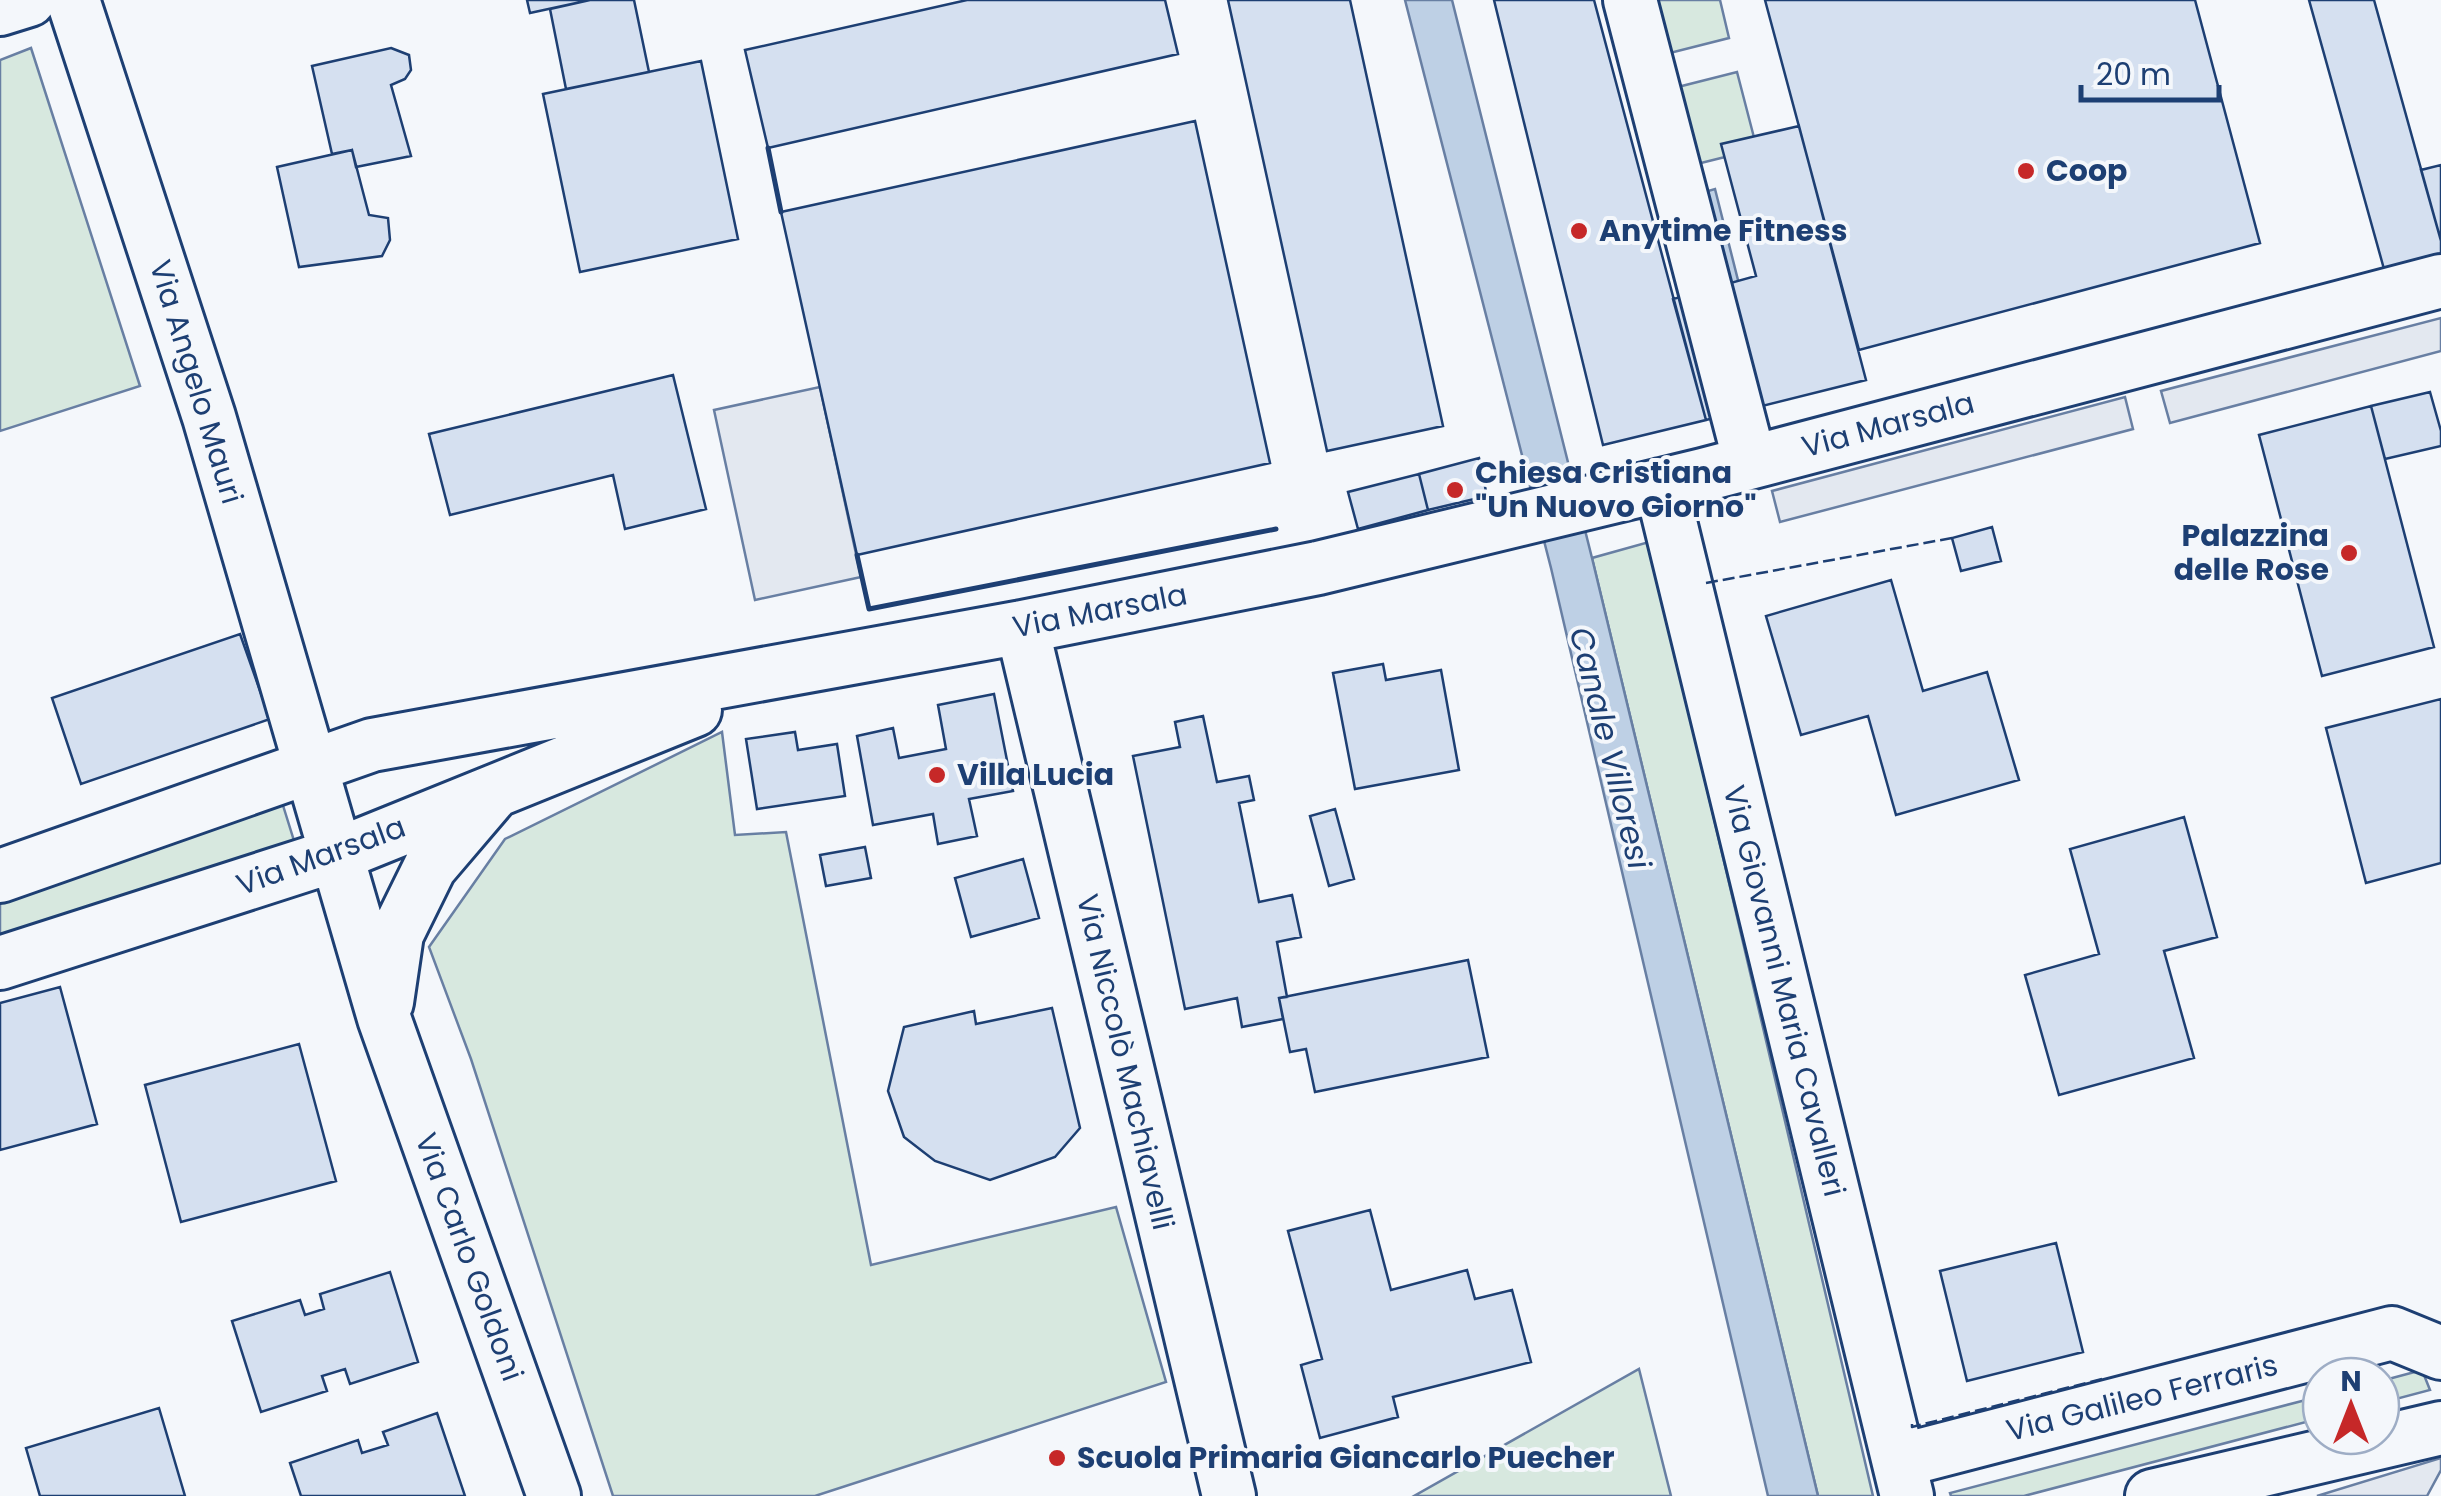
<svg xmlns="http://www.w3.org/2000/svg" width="2441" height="1496" font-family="Poppins,sans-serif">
  <rect width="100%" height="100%" fill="#f4f7fb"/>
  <!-- green -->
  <path fill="#d7e8df" stroke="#687fa3" stroke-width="2.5" d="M 1648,0 L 1720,0 L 1729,38 L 1662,55 Z
    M 31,48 L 140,386 L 0,431 L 0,60 Z
    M 1737,72 L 1757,149 L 1689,166 L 1670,89 Z
    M 1649,542 L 1873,1496 L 1818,1496 L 1592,558 Z
    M 722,732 L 735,835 L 786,832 L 871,1265 L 1116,1207 L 1166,1382 L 815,1496 L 613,1496 L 471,1059 L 429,947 L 505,839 Z
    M 281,799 L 295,844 L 0,935 L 0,890 Z
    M 1639,1369 L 1671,1496 L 1414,1496 Z
    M 2422,1370 L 2430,1390 L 2381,1403 L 2381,1381 Z
    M 2321,1396 L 2321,1418 L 2024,1496 L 1951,1496 L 1950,1493 Z"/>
  <!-- parking -->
  <path fill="#e3e8f0" stroke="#687fa3" stroke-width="2.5" d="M 2441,318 L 2441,351 L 2170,423 L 2161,391 Z
    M 820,387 L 861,577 L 755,600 L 714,410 Z
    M 2125,397 L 2133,429 L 1780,522 L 1772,491 Z
    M 2441,1458 L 2441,1470 L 2427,1496 L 2317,1496 Z"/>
  <!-- water -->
  <path fill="#bed0e5" stroke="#687fa3" stroke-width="2.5" d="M 1405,0 L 1452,0 L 1592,558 L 1818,1496 L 1768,1496 L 1551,568 Z
    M 1715,189 L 1744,304 L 1723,310 L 1694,195 Z"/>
  <!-- building -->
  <path fill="#d5e0f0" stroke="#1d3f73" stroke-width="2.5" d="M 527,0 L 590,0 L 530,13 Z
    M 590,0 L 634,0 L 649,72 L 566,89 L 550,9 Z
    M 967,0 L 1165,0 L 1178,54 L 768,148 L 745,50 Z
    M 1228,0 L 1350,0 L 1443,426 L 1327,451 Z
    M 1494,0 L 1594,0 L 1706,420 L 1603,445 Z
    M 1765,0 L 2195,0 L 2260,243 L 1859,350 Z
    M 2309,0 L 2374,0 L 2441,241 L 2441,253 L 2384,269 Z
    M 391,48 L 409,55 L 411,70 L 405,79 L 391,85 L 411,156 L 356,167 L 352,150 L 332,154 L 312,66 Z
    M 701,61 L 738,239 L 580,272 L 543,94 Z
    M 1195,121 L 1270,463 L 857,555 L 781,212 Z
    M 1799,126 L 1866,380 L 1706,420 L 1673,299 L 1756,276 L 1721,144 Z
    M 352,150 L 369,215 L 388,218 L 390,240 L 382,256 L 299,267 L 277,167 Z
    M 2441,165 L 2441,241 L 2421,170 Z
    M 673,375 L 706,509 L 625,529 L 613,475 L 450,515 L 429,434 Z
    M 2430,392 L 2441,431 L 2441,446 L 2385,459 L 2371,406 Z
    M 2371,406 L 2434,647 L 2322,676 L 2259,435 Z
    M 1479,458 L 1487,496 L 1428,510 L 1419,474 Z
    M 1419,474 L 1428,510 L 1358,529 L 1348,492 Z
    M 1992,527 L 2001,561 L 1961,571 L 1952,538 Z
    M 1891,580 L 1923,691 L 1987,672 L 2019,780 L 1896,815 L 1868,716 L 1801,735 L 1766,616 Z
    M 240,634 L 270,719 L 81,784 L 52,698 Z
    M 1383,664 L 1386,680 L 1441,670 L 1459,770 L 1355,789 L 1333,673 Z
    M 994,694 L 1013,791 L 969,799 L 977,836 L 938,844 L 933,814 L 873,825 L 857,736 L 893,728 L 899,758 L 946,749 L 938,705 Z
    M 2441,699 L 2441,863 L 2366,883 L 2326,728 Z
    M 1203,716 L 1217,782 L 1249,776 L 1254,800 L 1239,803 L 1259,902 L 1292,895 L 1301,937 L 1277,942 L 1287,997 L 1279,998 L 1283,1019 L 1242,1027 L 1237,998 L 1185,1009 L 1133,756 L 1180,747 L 1175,722 Z
    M 795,732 L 798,750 L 837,744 L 845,796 L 757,809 L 746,739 Z
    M 1335,809 L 1354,879 L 1329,886 L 1310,816 Z
    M 2184,817 L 2217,937 L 2164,951 L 2194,1058 L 2059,1095 L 2025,975 L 2099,954 L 2070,849 Z
    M 865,847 L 871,878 L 826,886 L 820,855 Z
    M 1023,859 L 1039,918 L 971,937 L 955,878 Z
    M 1468,960 L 1488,1057 L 1315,1092 L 1306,1049 L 1290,1052 L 1279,998 Z
    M 60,987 L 97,1124 L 0,1150 L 0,1003 Z
    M 1052,1008 L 1080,1128 L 1055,1157 L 990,1180 L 935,1161 L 904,1137 L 888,1091 L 904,1027 L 974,1011 L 976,1024 Z
    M 299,1044 L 336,1181 L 181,1222 L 145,1085 Z
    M 1370,1210 L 1391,1290 L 1467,1270 L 1475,1299 L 1512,1290 L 1531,1362 L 1393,1397 L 1398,1417 L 1320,1438 L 1301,1365 L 1322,1359 L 1288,1231 Z
    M 2056,1243 L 2083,1352 L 1967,1381 L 1940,1271 Z
    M 390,1272 L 418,1362 L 350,1384 L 345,1369 L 322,1376 L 327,1391 L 261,1412 L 232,1321 L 300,1300 L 305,1315 L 324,1309 L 320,1294 Z
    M 159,1408 L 185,1496 L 40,1496 L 26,1448 Z
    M 437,1413 L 465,1496 L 301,1496 L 290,1463 L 358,1440 L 362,1453 L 388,1445 L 383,1432 Z"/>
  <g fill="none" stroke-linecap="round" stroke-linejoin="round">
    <defs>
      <path id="minor" d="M 73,0 L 209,417 L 384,1018 L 554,1496
        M 1630,0 L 1750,462
        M 0,9 L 29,0
        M 1661,485 L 1907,1496
        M 1022,627 L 1229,1496
        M 0,876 L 372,745 L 1022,627 L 1318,568 L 1703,475 L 2441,281
        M 0,963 L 339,854 L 695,710
        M 387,1002 L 397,934 L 430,867 L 494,792
        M 1899,1461 L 2392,1333 L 2441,1353
        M 2152,1496 L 2441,1428"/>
    </defs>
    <!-- minor casing -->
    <use href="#minor" stroke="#1d3f73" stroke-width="58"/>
    <!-- minor -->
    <use href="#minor" stroke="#f4f7fb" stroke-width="52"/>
    <!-- fence -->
    <path stroke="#1d3f73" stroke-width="2.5" stroke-dasharray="12 5" stroke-linecap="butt" d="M 1706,583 L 1952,538
      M 1912,1424 L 1912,1427 L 2106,1378"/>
    <!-- wall -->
    <path stroke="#1d3f73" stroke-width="5" d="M 768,148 L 781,212
      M 857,555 L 869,609 L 1276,529"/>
  </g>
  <!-- markers -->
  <g fill="#c62828" stroke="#f4f7fb" stroke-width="4">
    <circle cx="2026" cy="171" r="10"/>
    <circle cx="1579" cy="231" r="10"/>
    <circle cx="1455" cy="490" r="10"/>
    <circle cx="2349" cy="553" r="10"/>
    <circle cx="937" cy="775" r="10"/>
    <circle cx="1057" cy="1458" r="10"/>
  </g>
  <g text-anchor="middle" stroke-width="8" stroke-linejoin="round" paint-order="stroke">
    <!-- poi labels -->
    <g font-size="30" font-weight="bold" fill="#1d3f73" stroke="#f4f7fb" text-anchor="start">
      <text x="2046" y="181">Coop</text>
      <text x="1599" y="241">Anytime Fitness</text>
      <text x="1475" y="483">Chiesa Cristiana<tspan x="1475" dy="34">"Un Nuovo Giorno"</tspan></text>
      <text x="2329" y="546" text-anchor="end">Palazzina<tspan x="2329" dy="34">delle Rose</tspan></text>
      <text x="957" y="785">Villa Lucia</text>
      <text x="1077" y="1468">Scuola Primaria Giancarlo Puecher</text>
    </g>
    <!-- street labels -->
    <g font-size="30" fill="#1d3f73" stroke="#f4f7fb">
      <text transform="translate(196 382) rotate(73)" y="10">Via Angelo Mauri</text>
      <text transform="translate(1888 425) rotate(-15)" y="10">Via Marsala</text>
      <text transform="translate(1100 611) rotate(-11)" y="10">Via Marsala</text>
      <text transform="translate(321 856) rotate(-20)" y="10">Via Marsala</text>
      <text transform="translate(1784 991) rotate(76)" y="10">Via Giovanni Maria Cavalleri</text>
      <text transform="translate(1125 1062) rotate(77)" y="10">Via Niccolò Machiavelli</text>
      <text transform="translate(469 1257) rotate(70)" y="10">Via Carlo Goldoni</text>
      <text transform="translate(2142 1398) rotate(-14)" y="10">Via Galileo Ferraris</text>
    </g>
    <!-- water labels -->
    <g font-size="32" font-style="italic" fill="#1d3f73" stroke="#f4f7fb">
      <text transform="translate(1610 748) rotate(76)" y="11">Canale Villoresi</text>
    </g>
  </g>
  <!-- north arrow -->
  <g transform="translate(2351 1406)"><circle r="48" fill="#f4f7fb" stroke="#9eadc5" stroke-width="2.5"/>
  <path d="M0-8L18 38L0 25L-18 38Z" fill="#c62828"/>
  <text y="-15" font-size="28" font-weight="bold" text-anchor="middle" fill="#1d3f73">N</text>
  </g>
  <!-- scale -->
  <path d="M2081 85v15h138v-15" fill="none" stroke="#1d3f73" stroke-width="5"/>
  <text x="2096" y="85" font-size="30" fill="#1d3f73" stroke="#f4f7fb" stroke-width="8" paint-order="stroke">20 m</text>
</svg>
